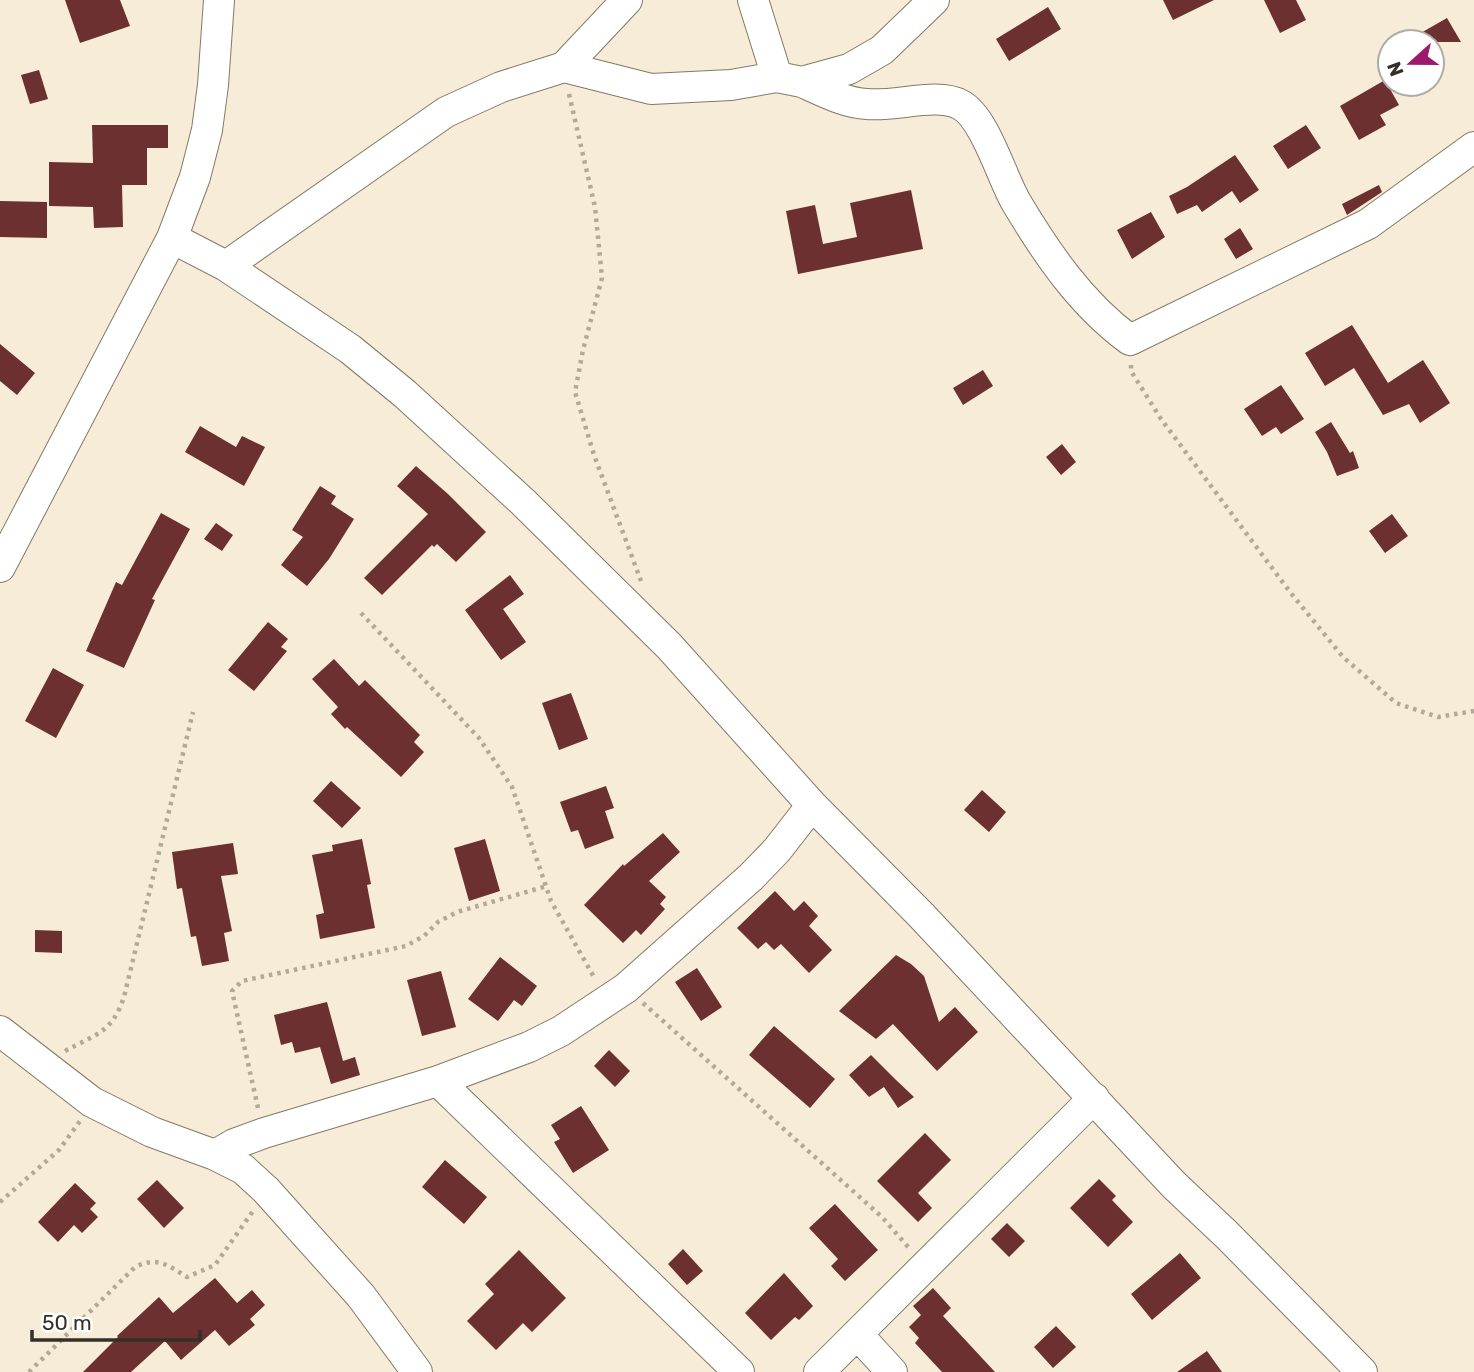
<svg xmlns="http://www.w3.org/2000/svg" width="1474" height="1372" font-family="Rubik,sans-serif">
  <rect width="100%" height="100%" fill="#f7ecd7"/>
  <!-- building -->
  <path fill="#6b302f" d="M 65,0 L 120,0 L 130,26 L 80,43 Z
    M 1163,0 L 1214,0 L 1173,20 Z
    M 1264,0 L 1296,0 L 1306,20 L 1280,33 Z
    M 1048,7 L 1061,29 L 1009,61 L 996,39 Z
    M 1447,18 L 1461,42 L 1405,42 Z
    M 39,70 L 48,99 L 30,104 L 21,75 Z
    M 1385,80 L 1399,105 L 1380,115 L 1386,125 L 1359,140 L 1340,106 Z
    M 92,125 L 168,125 L 168,148 L 147,148 L 147,185 L 122,185 L 123,227 L 94,228 L 93,207 L 49,206 L 49,162 L 93,163 Z
    M 1306,125 L 1321,148 L 1288,169 L 1273,146 Z
    M 1235,155 L 1259,190 L 1240,203 L 1232,191 L 1202,212 L 1197,205 L 1177,214 L 1169,196 L 1187,187 Z
    M 1379,185 L 1382,192 L 1347,215 L 1342,204 Z
    M 911,190 L 923,249 L 798,274 L 786,211 L 815,205 L 823,244 L 857,237 L 850,203 Z
    M 0,201 L 47,202 L 47,238 L 0,237 Z
    M 1151,212 L 1165,237 L 1132,259 L 1117,230 Z
    M 1240,228 L 1253,249 L 1236,259 L 1224,239 Z
    M 1352,325 L 1388,383 L 1423,360 L 1450,403 L 1420,423 L 1409,404 L 1383,415 L 1354,368 L 1325,386 L 1305,353 Z
    M 0,344 L 35,373 L 17,395 L 0,381 Z
    M 983,370 L 993,386 L 963,405 L 953,388 Z
    M 1281,385 L 1304,419 L 1281,434 L 1276,427 L 1262,436 L 1244,409 Z
    M 1331,422 L 1350,453 L 1353,451 L 1359,468 L 1337,476 L 1327,452 L 1315,432 Z
    M 200,426 L 236,447 L 242,436 L 265,447 L 244,486 L 185,452 Z
    M 1062,444 L 1076,462 L 1061,475 L 1046,457 Z
    M 416,466 L 448,494 L 486,532 L 456,562 L 437,544 L 434,547 L 432,545 L 382,595 L 364,578 L 428,514 L 397,486 Z
    M 320,486 L 336,496 L 331,504 L 354,519 L 329,559 L 307,586 L 281,565 L 303,537 L 292,530 Z
    M 161,513 L 190,529 L 152,599 L 155,600 L 124,668 L 86,651 L 116,582 L 122,585 Z
    M 1392,514 L 1408,536 L 1385,553 L 1369,531 Z
    M 216,523 L 233,535 L 222,551 L 204,539 Z
    M 510,575 L 524,594 L 503,609 L 526,642 L 501,660 L 465,610 Z
    M 268,622 L 288,639 L 281,647 L 287,651 L 254,691 L 228,670 Z
    M 334,659 L 359,686 L 365,680 L 420,735 L 414,742 L 424,752 L 401,777 L 347,727 L 345,729 L 331,714 L 338,707 L 312,679 Z
    M 53,668 L 84,685 L 56,738 L 25,721 Z
    M 571,693 L 588,739 L 559,750 L 542,703 Z
    M 331,781 L 361,808 L 342,828 L 313,801 Z
    M 606,786 L 614,808 L 605,811 L 614,838 L 585,849 L 578,830 L 571,832 L 560,802 Z
    M 982,790 L 1006,812 L 989,832 L 964,810 Z
    M 663,833 L 680,852 L 649,881 L 666,897 L 660,904 L 665,909 L 641,935 L 636,930 L 623,943 L 584,905 L 623,864 L 624,866 Z
    M 362,839 L 371,884 L 367,885 L 375,928 L 320,939 L 316,915 L 324,913 L 312,855 L 333,851 L 332,845 Z
    M 485,839 L 500,891 L 469,901 L 454,848 Z
    M 233,843 L 238,874 L 221,876 L 232,931 L 224,933 L 229,961 L 202,966 L 196,936 L 191,937 L 182,888 L 177,889 L 172,852 Z
    M 775,891 L 794,911 L 804,901 L 818,916 L 809,926 L 832,950 L 809,973 L 781,944 L 774,950 L 766,942 L 758,949 L 737,928 Z
    M 35,930 L 62,931 L 62,953 L 35,952 Z
    M 896,955 L 911,964 L 924,976 L 939,1022 L 955,1007 L 978,1032 L 937,1071 L 893,1024 L 876,1039 L 839,1011 Z
    M 500,957 L 537,986 L 522,1006 L 514,1000 L 498,1021 L 468,999 Z
    M 697,968 L 722,1007 L 701,1021 L 675,982 Z
    M 441,971 L 456,1027 L 422,1036 L 407,980 Z
    M 327,1002 L 343,1061 L 355,1057 L 360,1075 L 331,1084 L 320,1047 L 295,1053 L 292,1042 L 281,1045 L 274,1015 Z
    M 774,1026 L 835,1079 L 810,1108 L 749,1055 Z
    M 609,1050 L 630,1071 L 615,1087 L 594,1066 Z
    M 871,1055 L 895,1079 L 914,1097 L 898,1108 L 884,1087 L 869,1097 L 849,1075 Z
    M 581,1106 L 609,1150 L 573,1173 L 554,1142 L 560,1139 L 551,1125 Z
    M 925,1133 L 951,1160 L 918,1193 L 932,1208 L 918,1222 L 877,1181 Z
    M 445,1160 L 487,1197 L 464,1224 L 422,1187 Z
    M 1099,1179 L 1116,1196 L 1112,1200 L 1133,1222 L 1108,1247 L 1070,1208 Z
    M 157,1180 L 184,1208 L 164,1228 L 137,1199 Z
    M 75,1183 L 96,1203 L 90,1209 L 98,1217 L 82,1233 L 74,1225 L 58,1242 L 38,1222 Z
    M 835,1204 L 878,1250 L 845,1281 L 831,1266 L 838,1259 L 809,1228 Z
    M 1007,1223 L 1025,1241 L 1009,1257 L 991,1239 Z
    M 683,1249 L 703,1271 L 687,1285 L 668,1264 Z
    M 519,1250 L 566,1298 L 532,1332 L 523,1323 L 496,1350 L 467,1321 L 494,1294 L 485,1284 Z
    M 1180,1253 L 1201,1278 L 1152,1320 L 1131,1294 Z
    M 784,1273 L 813,1306 L 799,1320 L 795,1317 L 771,1340 L 745,1313 Z
    M 215,1278 L 237,1303 L 252,1290 L 265,1305 L 250,1319 L 255,1325 L 229,1346 L 215,1330 L 181,1360 L 165,1341 L 131,1372 L 83,1372 L 118,1337 L 117,1336 L 159,1297 L 173,1313 Z
    M 933,1288 L 951,1308 L 943,1316 L 995,1372 L 942,1372 L 915,1343 L 919,1338 L 909,1327 L 921,1315 L 913,1306 Z
    M 1056,1326 L 1076,1347 L 1053,1368 L 1034,1347 Z
    M 1207,1351 L 1222,1372 L 1177,1372 Z"/>
  <g fill="none" stroke-linecap="round" stroke-linejoin="round">
    <defs>
      <path id="minor" d="M 753,0 L 777,77
        M 564,67 L 627,0
        M 802,82 C 822,91 845,103 867,104 C 896,107 937,92 961,105 C 985,118 1002,178 1016,202 C 1047,254 1081,304 1130,340 L 1368,224 L 1474,147
        M 172,238 L 226,266 L 350,349 L 405,394 L 523,502 L 669,646 L 812,805 L 921,915 L 1174,1185 L 1227,1235 L 1362,1372
        M 226,266 L 446,112 L 501,87 L 564,67 L 651,89 L 731,85 L 777,77 L 802,82 L 849,69 L 882,50 L 934,0
        M 0,567 L 172,238 L 195,177 L 207,130 L 213,85 L 219,0
        M 0,1031 L 92,1102 L 152,1132 L 215,1155 L 243,1169 L 266,1190 L 361,1296 L 417,1372
        M 438,1081 L 739,1372
        M 215,1155 L 234,1144 L 264,1133 L 438,1081 L 529,1047 L 561,1031 L 626,988 L 751,877 L 777,850 L 812,805
        M 858,1335 L 892,1372
        M 819,1372 L 1094,1098"/>
    </defs>
    <!-- minor casing -->
    <use href="#minor" stroke="#837966" stroke-width="32"/>
    <!-- path -->
    <path stroke="#b2a999" stroke-width="4.5" stroke-dasharray="3.5 5" stroke-linecap="butt" d="M 569,94 L 595,207 L 602,278 L 583,350 L 575,392 L 594,455 L 641,581
      M 1131,365 L 1131,371 L 1161,419 L 1290,592 L 1343,657 L 1396,703 L 1438,717 L 1474,711
      M 361,613 L 479,738 L 512,787 L 551,901 L 595,979
      M 643,1003 L 882,1217 L 909,1248
      M 65,1051 C 96,1034 112,1033 124,997 L 193,712
      M 258,1108 L 232,991 L 242,981 L 406,946 L 424,936 L 438,922 L 457,912 L 547,886
      M 0,1202 L 59,1150 L 80,1121
      M 29,1372 L 135,1267 C 158,1256 167,1265 187,1277 L 215,1265 L 253,1211"/>
    <!-- minor -->
    <use href="#minor" stroke="#fff" stroke-width="30"/>
  </g>
  <!-- north arrow -->
  <g transform="translate(1411 63) rotate(249)"><circle r="33" fill="#ffffff" stroke="#aeaca9" stroke-width="2"/>
  <path d="M0-5L12 26L0 18L-12 26Z" fill="#9c1a6e"/>
  <text y="-10" font-size="19" font-weight="bold" text-anchor="middle" fill="#342f27">N</text>
  </g>
  <!-- scale -->
  <path d="M32 1330v10h168v-10" fill="none" stroke="#342f27" stroke-width="3.5"/>
  <text x="42" y="1330" font-size="21" fill="#342f27" stroke="#ffffff" stroke-width="5" paint-order="stroke">50 m</text>
</svg>
